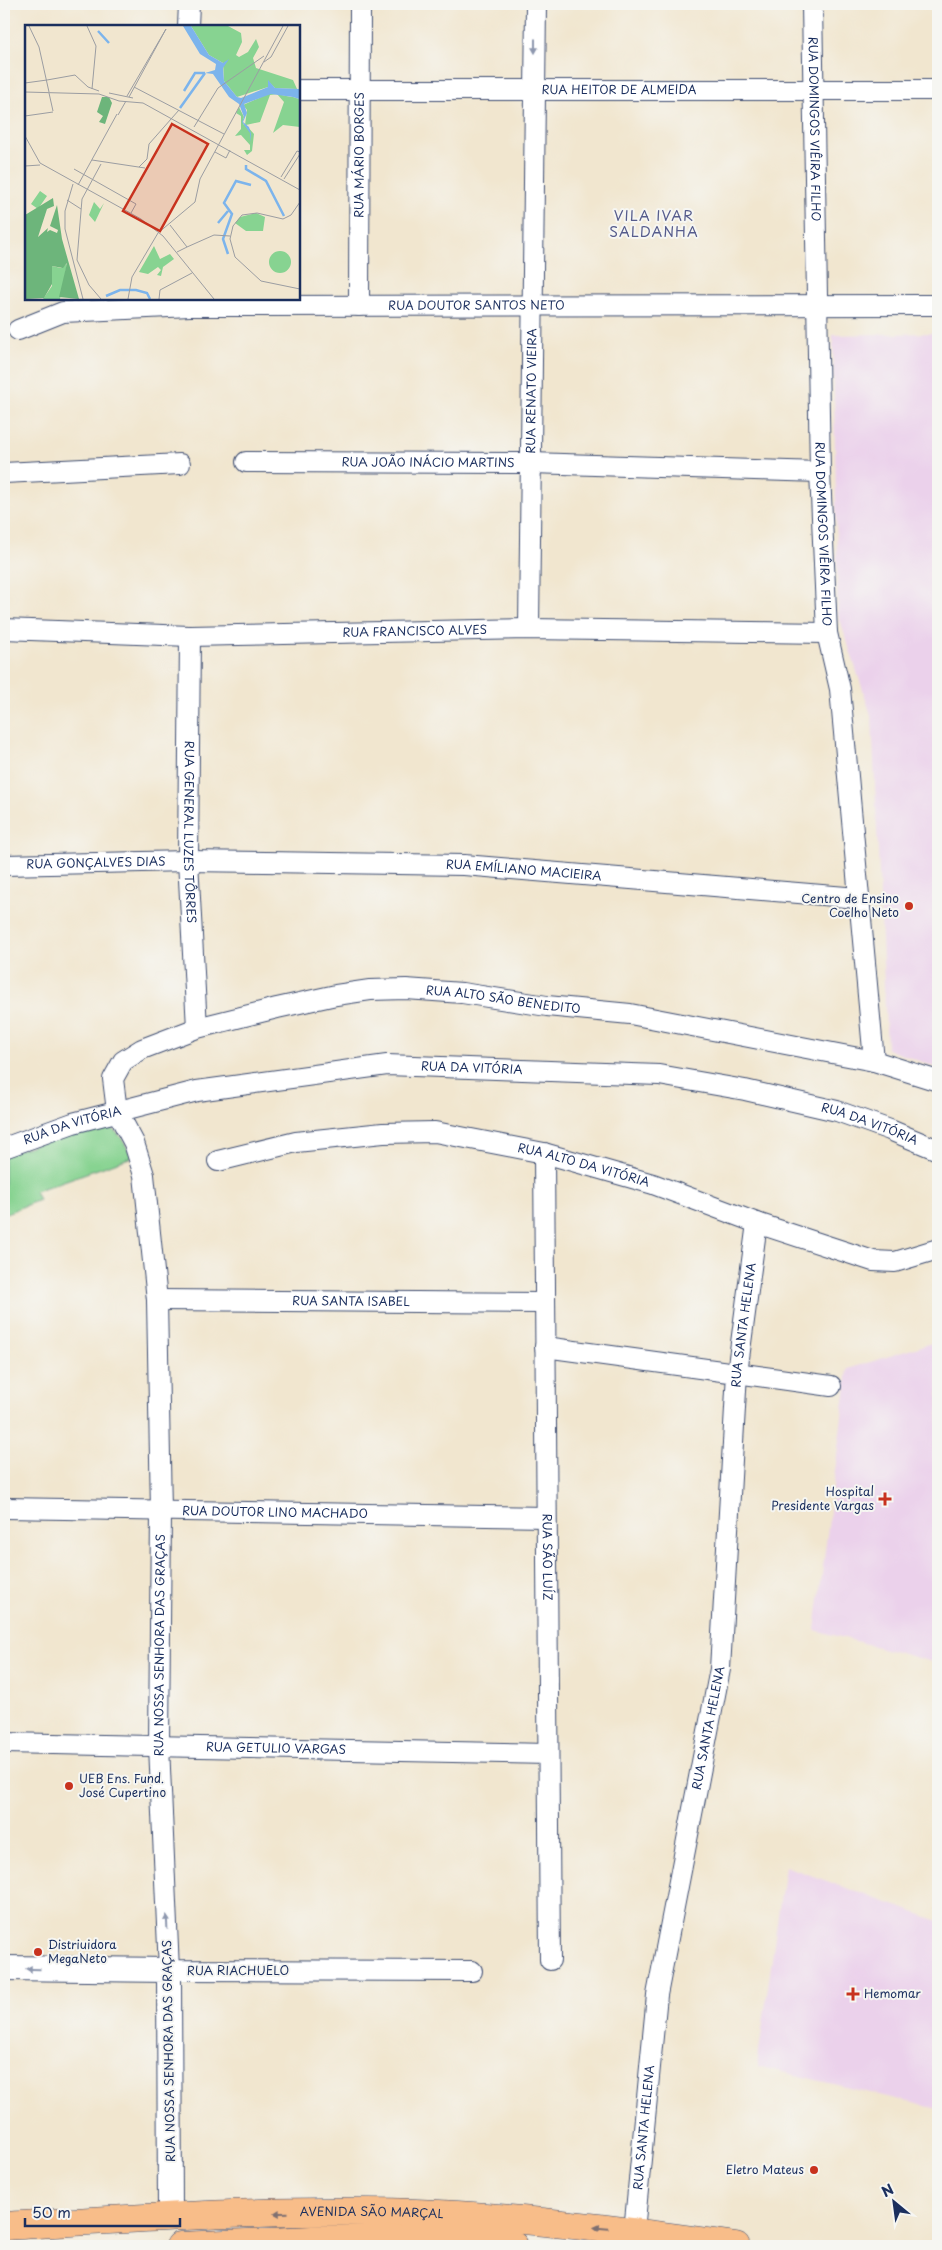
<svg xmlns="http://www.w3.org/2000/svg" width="942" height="2250" font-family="'Playpen Sans',sans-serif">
  <rect width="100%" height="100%" fill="#f6f6f2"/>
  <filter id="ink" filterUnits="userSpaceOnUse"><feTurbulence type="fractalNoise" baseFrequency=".02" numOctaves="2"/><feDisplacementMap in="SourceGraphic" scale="10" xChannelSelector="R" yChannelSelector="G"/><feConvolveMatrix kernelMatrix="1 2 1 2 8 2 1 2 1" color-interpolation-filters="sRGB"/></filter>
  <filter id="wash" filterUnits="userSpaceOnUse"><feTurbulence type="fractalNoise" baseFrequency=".0096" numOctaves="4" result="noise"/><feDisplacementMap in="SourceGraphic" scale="20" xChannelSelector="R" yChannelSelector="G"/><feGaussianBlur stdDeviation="1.12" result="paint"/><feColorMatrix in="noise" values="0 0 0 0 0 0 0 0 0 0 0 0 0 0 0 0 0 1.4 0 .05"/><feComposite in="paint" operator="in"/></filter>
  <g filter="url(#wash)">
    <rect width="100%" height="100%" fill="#f1e6cf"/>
    <!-- built -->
    <path fill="#ebd1eb" d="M 938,333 L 938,1068 L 887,1049 L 872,718 L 838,614 L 833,335 Z
      M 938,1341 L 938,1659 L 933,1662 L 815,1630 L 848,1369 Z
      M 785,1866 L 938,1921 L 938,2109 L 757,2066 Z"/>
    <!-- green -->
    <path fill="#87d391" stroke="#518178" d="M 92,1126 C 118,1125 121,1137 132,1157 L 35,1191 L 39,1200 L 4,1214 L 4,1155 Z"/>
  </g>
  <g filter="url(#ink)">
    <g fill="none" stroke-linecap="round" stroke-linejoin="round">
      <defs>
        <g id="minor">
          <path id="s1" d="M 812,4 L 820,472 L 827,633 L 840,689 L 874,1061"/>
          <path d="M 188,26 L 189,4"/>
          <path id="s2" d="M 299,90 L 938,90"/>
          <path id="s3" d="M 359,306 L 360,4"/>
          <path id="s4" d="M 18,330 L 63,312 L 190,306 L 938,305"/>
          <path id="s5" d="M 246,462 L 531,463 L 820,472"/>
          <path d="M 4,473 L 180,464"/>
          <path id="s6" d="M 4,629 L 190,636 L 529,629 L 827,633"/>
          <path id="s7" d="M 529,629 L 536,4"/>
          <path id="s8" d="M 190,636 L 188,861 L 197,1028"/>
          <path id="s9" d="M 4,865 L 188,861 L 464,865 L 858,898"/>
          <path id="s10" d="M 4,1148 L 73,1123 L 197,1091 L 387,1065 L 659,1075 L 745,1090 L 837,1111 L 890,1130 L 938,1150"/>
          <path id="s11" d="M 544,1153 L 550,1960"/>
          <path id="s12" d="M 218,1161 L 296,1142 L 383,1133 L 435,1132 L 544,1153 L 653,1184 L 757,1223 L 873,1261 L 895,1262 L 938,1249"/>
          <path id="s13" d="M 157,1300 L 545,1303"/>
          <path d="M 545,1347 L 831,1386"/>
          <path id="s14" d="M 4,1508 L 546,1517"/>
          <path id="s15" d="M 4,1743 L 548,1754"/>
          <path id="s16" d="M 472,1971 L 169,1970 L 159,1746 L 161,1511 L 157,1300 L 144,1175 L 134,1143 L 117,1111 L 113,1079 L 123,1061 L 142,1049 L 197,1028 L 277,1008 L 336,995 L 370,990 L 406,989 L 462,993 L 547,1006 L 630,1014 L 874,1061 L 938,1081"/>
          <path id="s17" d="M 634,2231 L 657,1995 L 720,1669 L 737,1373 L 757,1223"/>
        </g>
        <path id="tertiary" d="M 4,1968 L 169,1970 L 170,2217"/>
        <g id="primary">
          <path id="s18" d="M 4,2226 C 148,2218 294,2207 439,2214 C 538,2219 637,2232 736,2246"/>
          <path d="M 180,2246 L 312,2240 L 429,2239 L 514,2246"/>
        </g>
      </defs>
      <!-- minor casing -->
      <use href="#minor" stroke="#3b4a6f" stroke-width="22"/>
      <!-- tertiary casing -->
      <use href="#tertiary" stroke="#3b4a6f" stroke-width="26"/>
      <!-- primary casing -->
      <use href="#primary" stroke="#3b4a6f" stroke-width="29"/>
      <!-- minor -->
      <use href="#minor" stroke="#fff" stroke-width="20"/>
      <!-- tertiary -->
      <use href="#tertiary" stroke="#fff" stroke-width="24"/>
      <!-- primary -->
      <use href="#primary" stroke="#f8bd89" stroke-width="28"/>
    </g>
    <!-- one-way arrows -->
    <defs><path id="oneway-solid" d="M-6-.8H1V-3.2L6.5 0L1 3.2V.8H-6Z" transform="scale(1.25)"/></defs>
    <g fill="#8d97ae">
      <use href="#oneway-solid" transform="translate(535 46) rotate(90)"/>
      <use href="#oneway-solid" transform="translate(167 1922) rotate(-93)"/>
      <use href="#oneway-solid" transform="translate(33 1969) rotate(-179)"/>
    </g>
    <g fill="#7e6f71">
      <use href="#oneway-solid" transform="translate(281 2213) rotate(178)"/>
      <use href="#oneway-solid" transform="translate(601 2228) rotate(-175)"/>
    </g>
  </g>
  <!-- markers -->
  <g fill="#c8321e" stroke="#f6f6f2" stroke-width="2">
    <circle cx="909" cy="906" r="5"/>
    <path d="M882.5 1491.5h5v5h5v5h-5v5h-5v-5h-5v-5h5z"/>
    <circle cx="69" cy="1786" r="5"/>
    <circle cx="38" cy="1952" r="5"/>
    <path d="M850.5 1986.5h5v5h5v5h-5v5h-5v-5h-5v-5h5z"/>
    <circle cx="814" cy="2170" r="5"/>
  </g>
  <g text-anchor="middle" stroke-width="4" stroke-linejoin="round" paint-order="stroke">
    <!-- street labels -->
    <g font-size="12" fill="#1b2f5e" stroke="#f6f6f2">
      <text dy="4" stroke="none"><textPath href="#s2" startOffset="320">RUA HEITOR DE ALMEIDA</textPath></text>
      <text dy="4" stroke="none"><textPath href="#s1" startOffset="125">RUA DOMINGOS VIÊIRA FILHO</textPath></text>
      <text dy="4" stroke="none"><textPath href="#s3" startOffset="151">RUA MÁRIO BORGES</textPath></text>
      <text dy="4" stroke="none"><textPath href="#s4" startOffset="462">RUA DOUTOR SANTOS NETO</textPath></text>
      <text dy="4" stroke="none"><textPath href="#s7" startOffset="238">RUA RENATO VIEIRA</textPath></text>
      <text dy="4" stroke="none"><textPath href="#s5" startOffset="182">RUA JOÃO INÁCIO MARTINS</textPath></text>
      <text dy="4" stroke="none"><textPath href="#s1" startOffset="530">RUA DOMINGOS VIÊIRA FILHO</textPath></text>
      <text dy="4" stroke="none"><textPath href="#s6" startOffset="411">RUA FRANCISCO ALVES</textPath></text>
      <text dy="4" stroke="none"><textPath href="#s8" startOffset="196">RUA GENERAL LUZES TÔRRES</textPath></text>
      <text dy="4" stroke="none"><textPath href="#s9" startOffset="92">RUA GONÇALVES DIAS</textPath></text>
      <text dy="4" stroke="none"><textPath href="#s9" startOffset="520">RUA EMÍLIANO MACIEIRA</textPath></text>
      <text dy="4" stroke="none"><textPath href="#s16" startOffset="1614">RUA ALTO SÃO BENEDITO</textPath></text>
      <text dy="4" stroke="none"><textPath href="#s10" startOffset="478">RUA DA VITÓRIA</textPath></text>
      <text dy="4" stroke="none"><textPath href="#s10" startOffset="72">RUA DA VITÓRIA</textPath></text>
      <text dy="4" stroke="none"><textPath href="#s10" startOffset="882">RUA DA VITÓRIA</textPath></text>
      <text dy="4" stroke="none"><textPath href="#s12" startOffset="372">RUA ALTO DA VITÓRIA</textPath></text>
      <text dy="4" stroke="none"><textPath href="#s13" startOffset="194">RUA SANTA ISABEL</textPath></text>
      <text dy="4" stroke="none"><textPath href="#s17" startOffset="914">RUA SANTA HELENA</textPath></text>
      <text dy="4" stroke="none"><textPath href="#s14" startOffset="271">RUA DOUTOR LINO MACHADO</textPath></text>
      <text dy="4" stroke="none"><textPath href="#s11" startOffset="404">RUA SÃO LUÍZ</textPath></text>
      <text dy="4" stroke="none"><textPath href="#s16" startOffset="628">RUA NOSSA SENHORA DAS GRAÇAS</textPath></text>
      <text dy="4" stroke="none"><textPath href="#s17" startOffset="509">RUA SANTA HELENA</textPath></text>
      <text dy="4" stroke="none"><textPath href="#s15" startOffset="272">RUA GETULIO VARGAS</textPath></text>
      <text x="238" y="1975">RUA RIACHUELO</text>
      <text transform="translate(169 2051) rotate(-91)" y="4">RUA NOSSA SENHORA DAS GRAÇAS</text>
      <text dy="4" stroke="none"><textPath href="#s17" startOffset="104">RUA SANTA HELENA</textPath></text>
      <text dy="4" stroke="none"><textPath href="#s18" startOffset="368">AVENIDA SÃO MARÇAL</textPath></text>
    </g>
    <!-- poi labels -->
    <g font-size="12" fill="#1b2f5e" stroke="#f6f6f2" text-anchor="end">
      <text x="899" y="903">Centro de Ensino<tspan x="899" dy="14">Coelho Neto</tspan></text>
      <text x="874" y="1496">Hospital<tspan x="874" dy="14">Presidente Vargas</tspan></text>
      <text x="79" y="1783" text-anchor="start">UEB Ens. Fund.<tspan x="79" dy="14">José Cupertino</tspan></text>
      <text x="48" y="1949" text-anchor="start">Distriuidora<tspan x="48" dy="14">MegaNeto</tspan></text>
      <text x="864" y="1998" text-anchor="start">Hemomar</text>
      <text x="804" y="2174">Eletro Mateus</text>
    </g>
    <!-- neighbourhood labels -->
    <g font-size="14" letter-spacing="1" fill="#565c8c" stroke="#f6f6f2">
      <text x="654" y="221">VILA IVAR<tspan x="654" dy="16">SALDANHA</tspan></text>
    </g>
  </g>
  <!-- overview -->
  <g transform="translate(25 25)">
    <rect width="275" height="275" fill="#f1e6cf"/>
    <path d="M 166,1 L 203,1 L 216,8 L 217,17 L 211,30 L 214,32 L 223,27 L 231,14 L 234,22 L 228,33 L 231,43 L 268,55 L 272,64 L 250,63 L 243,56 L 243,62 L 212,72 L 199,56 L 198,38 L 184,30 ZM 243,69 L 252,69 L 266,72 L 268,72 L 274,74 L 275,102 L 258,100 L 248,108 L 259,77 L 252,69 L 245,70 L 235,97 L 221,100 L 229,109 L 227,126 L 222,130 L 219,125 L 225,125 L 225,120 L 216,110 L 210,111 L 216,104 L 216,91 L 211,88 L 214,82 L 219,92 L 218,95 L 218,99 L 220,100 L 222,85 L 218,80 ZM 15,166 L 22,171 L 13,184 L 6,179 ZM 69,177 L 75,184 L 79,178 L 70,197 L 64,190 ZM 231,188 L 240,192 L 238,206 L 221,206 L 210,198 L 215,192 ZM 129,221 L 135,234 L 145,229 L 149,234 L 138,242 L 136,251 L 132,250 L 136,245 L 133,242 L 123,249 L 114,247 ZM244 237a11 11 0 1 1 22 0a11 11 0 1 1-22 0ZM 42,239 L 35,274 L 18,274 L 27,261 L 27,241 L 36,243 Z" fill="#87d391"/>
    <path d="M 77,72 L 84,72 L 87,78 L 80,99 L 74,97 L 78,91 L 72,87 ZM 28,173 L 29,181 L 22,184 L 13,212 L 23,203 L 22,207 L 25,205 L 32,208 L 33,205 L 25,201 L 32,180 L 37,214 L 54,274 L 34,272 L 42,238 L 38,243 L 27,241 L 27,259 L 19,273 L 0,274 L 0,190 Z" fill="#6db57b"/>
    <path d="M 158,1 L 166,1 L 184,30 L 198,38 L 204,34 L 198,43 L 199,56 L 212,72 L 216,73 L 243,62 L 243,55 L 250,63 L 275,64 L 275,79 L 274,74 L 268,72 L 246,69 L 219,79 L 222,88 L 218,97 L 224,102 L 226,109 L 225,117 L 225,108 L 217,97 L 219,92 L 214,79 L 204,72 L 188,49 L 180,48 L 190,45 L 191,39 L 175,29 Z" fill="#7cb4ec"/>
    <path fill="none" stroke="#7cb4ec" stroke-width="2.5" d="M 73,6 L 84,18M 159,66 L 170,48 L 180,48M 155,83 L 180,48M 221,140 L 221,144 L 241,156 L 259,191M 193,198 L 203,186M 203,229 L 198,214 L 207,189 L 199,178 L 211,156 L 226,160M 81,271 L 95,265 L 111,265 L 122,268 L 125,274"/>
    <path fill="none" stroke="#9b9da2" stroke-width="1" d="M 4,1 L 14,22 L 24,67M 62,1 L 71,21 L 67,64M 239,37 L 246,32 L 263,1M 22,55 L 50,50 L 63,62 L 74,66M 0,58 L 22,55M 109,62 L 199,109M 0,67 L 74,69 L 94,76 L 118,78 L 275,165M 24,68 L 28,86M 84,68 L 108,73M 102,71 L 141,4 L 104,72M 93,90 L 101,76M 0,91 L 28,87M 169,102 L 193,63 L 239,31M 0,111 L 15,138 L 116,194 L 138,211 L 189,274M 190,127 L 201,133 L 205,125M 67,135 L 120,143M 0,141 L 15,140M 114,142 L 122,134 L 124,119 L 154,85M 49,144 L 111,179 L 106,188M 256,152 L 272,126 L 275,127M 259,154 L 275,129M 48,159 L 40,186 L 40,204 L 58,274M 53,160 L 92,89M 42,175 L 56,184M 275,177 L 266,190 L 258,194 L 232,188 L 217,190 L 208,201 L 205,214 L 210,232 L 236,256 L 275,264M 145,200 L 162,222 L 152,227M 133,208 L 170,177 L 175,154 L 258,1M 162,222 L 189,210 L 205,211M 76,274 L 64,260 L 52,235 L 57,174 L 76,139M 103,274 L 107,252 L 133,208M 134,274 L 135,265 L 167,248"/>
    <path fill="#c8321e" fill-opacity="0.15" stroke="#c8321e" stroke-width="2.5" d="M 147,99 L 183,119 L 135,206 L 98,186 Z"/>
    <rect width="275" height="275" fill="none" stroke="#1b2f5e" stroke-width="2.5"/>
  </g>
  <!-- margin -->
  <rect width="942" height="2250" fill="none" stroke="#f6f6f2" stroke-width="20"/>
  <!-- north arrow -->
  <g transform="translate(894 2202) rotate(331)" stroke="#f6f6f2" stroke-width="4" paint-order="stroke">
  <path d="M0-4L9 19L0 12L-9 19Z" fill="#1b2f5e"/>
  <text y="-8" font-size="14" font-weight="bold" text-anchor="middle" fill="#1b2f5e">N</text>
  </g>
  <!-- scale -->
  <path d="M25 2218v8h155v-8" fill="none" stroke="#1b2f5e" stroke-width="2.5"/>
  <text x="32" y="2218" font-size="15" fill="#1b2f5e" stroke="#f6f6f2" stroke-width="4" paint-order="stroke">50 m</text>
</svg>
